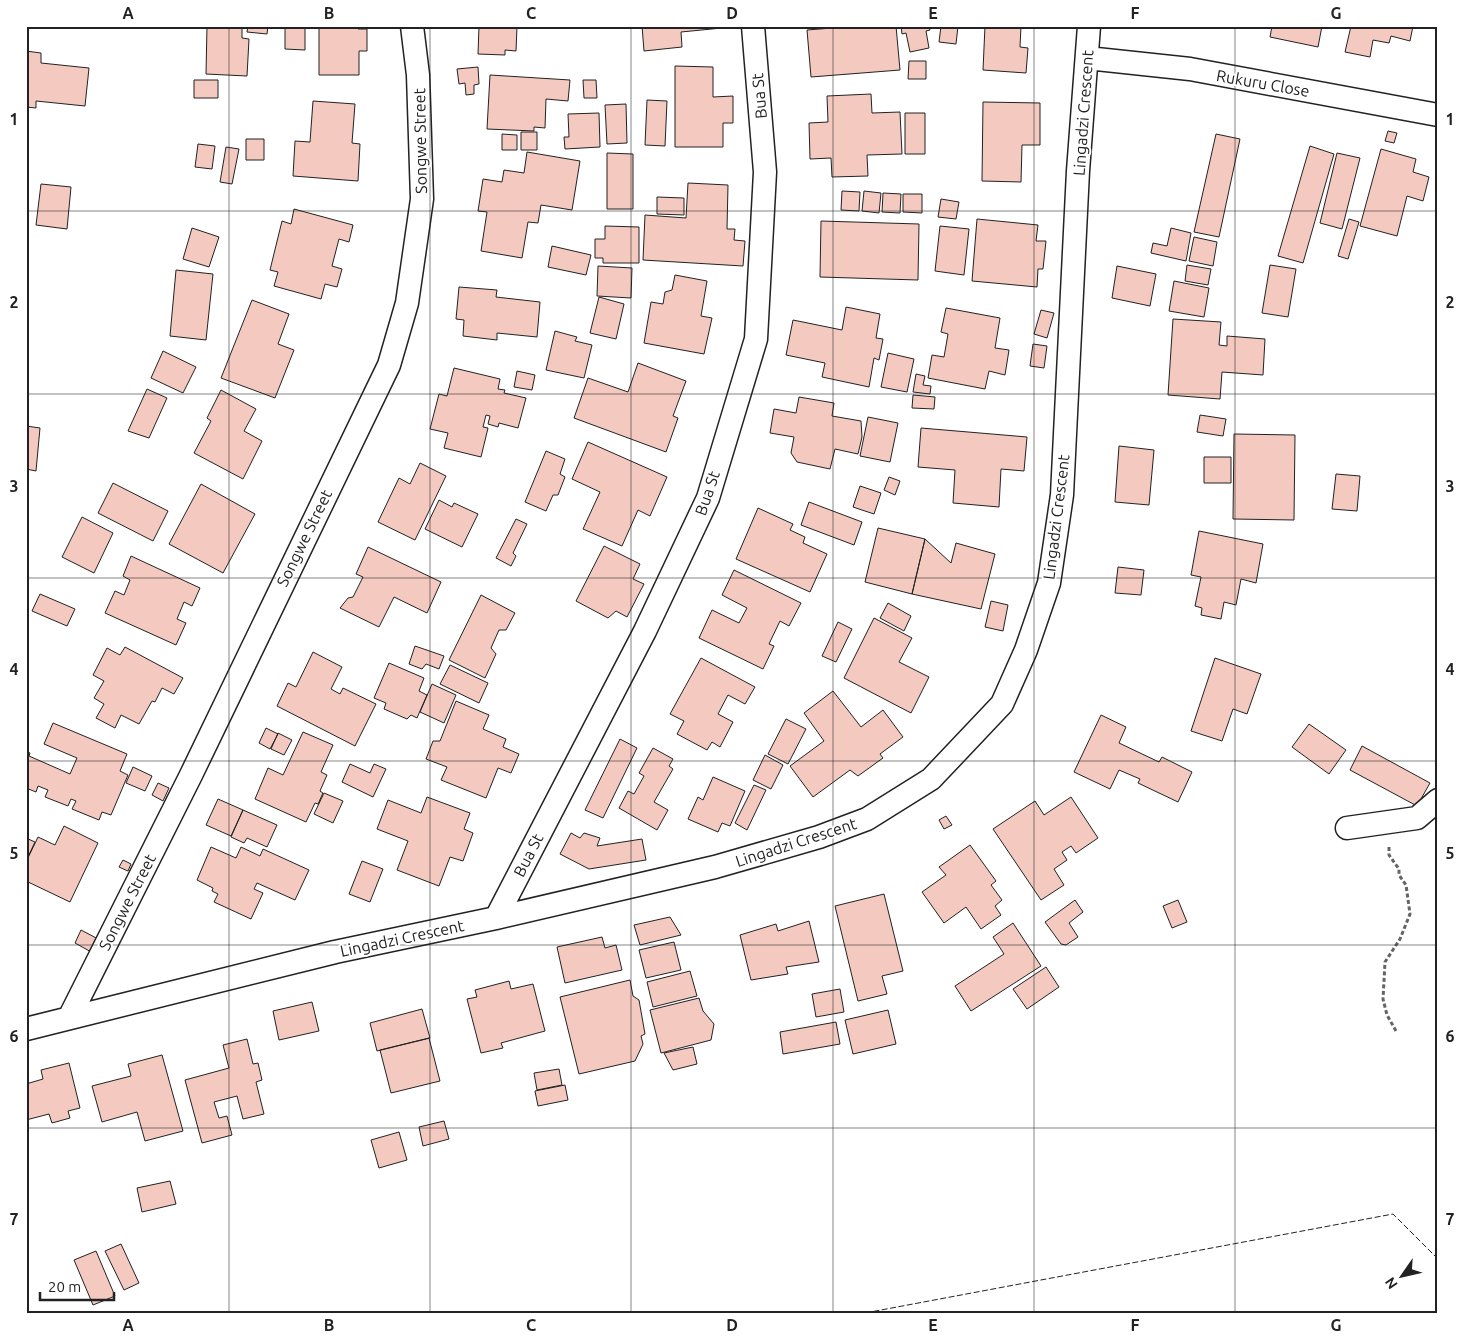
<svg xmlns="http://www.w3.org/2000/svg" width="1464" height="1339" font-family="Ubuntu,sans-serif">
  <rect width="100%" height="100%" fill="#fff"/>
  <!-- building -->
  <path fill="#f3c9c0" stroke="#222" d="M 207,26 L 242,26 L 242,38 L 249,39 L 247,76 L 206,74 Z
    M 248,26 L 268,26 L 267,34 L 247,32 Z
    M 319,26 L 358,26 L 358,29 L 367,29 L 367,51 L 359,51 L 359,75 L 319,75 Z
    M 479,26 L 517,26 L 516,51 L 505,50 L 505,55 L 478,54 Z
    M 642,26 L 722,26 L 722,28 L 681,32 L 682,47 L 644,51 Z
    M 857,26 L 896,26 L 900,70 L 811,77 L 807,30 Z
    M 901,26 L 929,26 L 930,30 L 926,31 L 929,48 L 910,52 L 906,33 L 902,34 Z
    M 941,26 L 958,26 L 956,44 L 939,42 Z
    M 985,26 L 1021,26 L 1020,47 L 1028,48 L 1026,73 L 983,70 Z
    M 1272,26 L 1322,26 L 1318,47 L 1270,37 Z
    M 1351,26 L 1413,26 L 1410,41 L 1391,36 L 1389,43 L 1373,40 L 1370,57 L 1345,52 Z
    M 285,27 L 305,28 L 305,50 L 285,49 Z
    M 26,51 L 41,53 L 41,63 L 89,68 L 85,106 L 36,101 L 36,108 L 26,107 Z
    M 909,61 L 926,61 L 926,79 L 908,79 Z
    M 675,66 L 713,67 L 713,97 L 733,96 L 733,123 L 723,123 L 723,147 L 675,147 Z
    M 478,67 L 479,84 L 474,85 L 474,94 L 466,95 L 465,83 L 459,84 L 457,69 Z
    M 490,75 L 570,80 L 568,101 L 546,99 L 545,128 L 534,127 L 534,131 L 487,129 Z
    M 194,80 L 218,80 L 218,98 L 194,98 Z
    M 583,80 L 596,80 L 597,98 L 584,98 Z
    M 871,94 L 872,113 L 900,112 L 902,154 L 867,155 L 868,176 L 832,177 L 831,158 L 810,159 L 809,123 L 828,122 L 827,96 Z
    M 647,100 L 667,101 L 665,146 L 645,145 Z
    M 313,101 L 355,104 L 352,143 L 360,144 L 358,181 L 293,176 L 295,141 L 310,142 Z
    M 983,102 L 1040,103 L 1040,145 L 1022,145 L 1021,182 L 982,181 Z
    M 626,104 L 627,143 L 607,144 L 605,105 Z
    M 599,113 L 600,147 L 565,149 L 564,137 L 569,137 L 568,114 Z
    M 905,113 L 925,113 L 925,154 L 905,154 Z
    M 1388,131 L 1397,133 L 1394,143 L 1385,141 Z
    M 521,132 L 537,132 L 537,150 L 521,150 Z
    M 502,134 L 517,135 L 517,150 L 502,150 Z
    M 1216,134 L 1240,139 L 1219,237 L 1194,232 Z
    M 246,139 L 264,139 L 264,160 L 246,160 Z
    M 198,144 L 215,146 L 212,169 L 195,167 Z
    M 1310,146 L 1334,154 L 1303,263 L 1278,256 Z
    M 226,147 L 239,149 L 232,184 L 220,182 Z
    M 1381,149 L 1416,159 L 1413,172 L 1429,177 L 1423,201 L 1407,196 L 1397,236 L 1360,226 Z
    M 527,152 L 580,161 L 572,210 L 541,205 L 538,223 L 528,222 L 522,258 L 481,251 L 487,212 L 478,211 L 483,179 L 502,182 L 504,170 L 524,173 Z
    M 607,153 L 633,154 L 633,209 L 607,209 Z
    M 1337,153 L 1360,158 L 1342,229 L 1320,223 Z
    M 688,183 L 728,185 L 727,229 L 735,229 L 734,240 L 745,241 L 743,266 L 643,260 L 645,215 L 686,218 Z
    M 41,184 L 71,187 L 67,229 L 36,225 Z
    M 842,191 L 860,192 L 859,211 L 841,210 Z
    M 864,191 L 881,193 L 879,213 L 862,211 Z
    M 883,193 L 901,194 L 900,213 L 882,212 Z
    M 903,194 L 922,194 L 922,213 L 903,212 Z
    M 657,197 L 684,198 L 684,215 L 657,214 Z
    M 941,199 L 959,202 L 956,219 L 938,217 Z
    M 294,209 L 353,225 L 349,242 L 339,239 L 332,266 L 342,269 L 337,287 L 325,284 L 321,299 L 274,286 L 278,272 L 270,270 L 282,221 L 291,224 Z
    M 977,219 L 1038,225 L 1036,241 L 1046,241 L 1043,269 L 1038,269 L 1037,287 L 972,281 Z
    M 1349,219 L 1359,222 L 1348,259 L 1338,256 Z
    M 821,221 L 919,224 L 918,280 L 820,277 Z
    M 605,226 L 639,227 L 639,263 L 603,263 L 603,258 L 595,258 L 595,239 L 605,239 Z
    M 940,226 L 969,229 L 964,275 L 935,271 Z
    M 192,228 L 219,237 L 209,267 L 183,259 Z
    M 1171,228 L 1191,233 L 1186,261 L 1151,253 L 1153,243 L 1167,246 Z
    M 1194,237 L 1217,242 L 1213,266 L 1189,261 Z
    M 552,246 L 591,255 L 586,275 L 548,267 Z
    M 1187,265 L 1211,269 L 1208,285 L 1185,281 Z
    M 1270,265 L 1296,269 L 1288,317 L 1262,313 Z
    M 598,266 L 632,268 L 631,298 L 597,296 Z
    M 1117,266 L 1156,274 L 1150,306 L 1112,298 Z
    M 176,270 L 213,274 L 206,340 L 170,336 Z
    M 675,275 L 707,281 L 701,316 L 712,318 L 704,354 L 644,343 L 651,302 L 663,304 L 665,292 L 672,290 Z
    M 1174,281 L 1209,288 L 1204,317 L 1169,311 Z
    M 459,287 L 497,290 L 496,297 L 540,302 L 537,337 L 497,333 L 497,340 L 463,336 L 464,320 L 456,319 Z
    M 599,297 L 624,304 L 616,339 L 590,333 Z
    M 252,300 L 289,314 L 278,344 L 294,350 L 275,398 L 221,378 Z
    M 846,307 L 880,314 L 876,338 L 883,339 L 879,360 L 874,358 L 869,387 L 822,377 L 825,363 L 786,355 L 793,320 L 842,330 Z
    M 946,308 L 1000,318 L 995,348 L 1009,350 L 1005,375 L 989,371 L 985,389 L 928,378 L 932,355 L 944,357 L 948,334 L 941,332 Z
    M 1041,310 L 1054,313 L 1047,338 L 1034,334 Z
    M 1173,319 L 1221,322 L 1219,345 L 1227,346 L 1227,336 L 1265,339 L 1263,375 L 1222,372 L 1220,399 L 1168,395 Z
    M 555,331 L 577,337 L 575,341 L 592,345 L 584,378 L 546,370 Z
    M 1033,344 L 1047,346 L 1044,368 L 1030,366 Z
    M 163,351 L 196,367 L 183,393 L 151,378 Z
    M 888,353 L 914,359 L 907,392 L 881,387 Z
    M 638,363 L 686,381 L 673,416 L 678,418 L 666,452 L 574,418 L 588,378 L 628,392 Z
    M 454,368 L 500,379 L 498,389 L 505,390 L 504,393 L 526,398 L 518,428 L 499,423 L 498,427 L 488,424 L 490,416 L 486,415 L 483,427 L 488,428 L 481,457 L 444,448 L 448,433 L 430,429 L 439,394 L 447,396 Z
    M 517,371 L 535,375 L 532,390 L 514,387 Z
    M 916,374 L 925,376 L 923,385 L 931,386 L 930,394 L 913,392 Z
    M 147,389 L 167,398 L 149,438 L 128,431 Z
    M 221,390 L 256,409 L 244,431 L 262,441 L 243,479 L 194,453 L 211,421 L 207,418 Z
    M 913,395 L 935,397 L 934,409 L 912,408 Z
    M 799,397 L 834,403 L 832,416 L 861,421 L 862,437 L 858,454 L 835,449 L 830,469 L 797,462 L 791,453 L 794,437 L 770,433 L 774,409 L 796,413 Z
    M 1200,415 L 1226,419 L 1223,436 L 1197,432 Z
    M 868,417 L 898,423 L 890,462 L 860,456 Z
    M 26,426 L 40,428 L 36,471 L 26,469 Z
    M 921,428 L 1027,437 L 1024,471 L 1001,469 L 999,507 L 953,503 L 955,470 L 918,467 Z
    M 1234,434 L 1295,435 L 1294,520 L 1233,519 Z
    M 588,442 L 667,477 L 650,516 L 638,510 L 622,546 L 583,529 L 600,492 L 572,479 Z
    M 1119,446 L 1154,450 L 1149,505 L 1115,502 Z
    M 546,451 L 565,459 L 560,474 L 565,477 L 558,495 L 553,495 L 546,511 L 525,502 Z
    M 1204,457 L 1231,457 L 1231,483 L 1204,483 Z
    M 420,463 L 446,476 L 415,540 L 378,522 L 399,478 L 410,484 Z
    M 1336,474 L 1360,476 L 1357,511 L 1332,509 Z
    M 889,477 L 900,481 L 895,495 L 884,490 Z
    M 113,483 L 168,511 L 153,541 L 98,513 Z
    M 201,484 L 255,514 L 223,573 L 169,544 Z
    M 860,486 L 881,493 L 874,514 L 853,507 Z
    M 439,500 L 452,507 L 454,503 L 478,514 L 462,547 L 425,529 Z
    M 809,502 L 862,522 L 854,545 L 801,525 Z
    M 758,508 L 793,524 L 790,530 L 805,537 L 803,543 L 827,554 L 810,592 L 736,559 Z
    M 82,517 L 113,533 L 94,573 L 62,557 Z
    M 516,519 L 527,524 L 513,553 L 516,556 L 511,566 L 496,558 Z
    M 878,528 L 925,539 L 912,594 L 865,582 Z
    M 1199,531 L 1263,544 L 1256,583 L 1241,579 L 1236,605 L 1224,602 L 1221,619 L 1201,615 L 1202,608 L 1195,606 L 1201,577 L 1191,575 Z
    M 925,539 L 951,563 L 956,543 L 995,554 L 981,609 L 912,594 Z
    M 604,546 L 640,564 L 633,579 L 644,584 L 627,617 L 616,611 L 608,618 L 576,601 Z
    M 368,547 L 441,582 L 427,613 L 394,597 L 379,627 L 340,608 L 348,598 L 353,597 L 363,577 L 356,574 Z
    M 131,556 L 200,588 L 192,606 L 184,602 L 177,619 L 186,623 L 176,645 L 105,613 L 115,591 L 124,595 L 130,580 L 123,576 Z
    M 1118,567 L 1144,570 L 1141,595 L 1115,593 Z
    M 734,570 L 801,603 L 789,626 L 780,621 L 769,644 L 774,646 L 763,669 L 699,638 L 712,610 L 739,623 L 747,608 L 722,595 Z
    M 40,594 L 75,609 L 67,626 L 32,611 Z
    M 481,595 L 515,613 L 506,630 L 499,630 L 491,648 L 496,654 L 485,678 L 449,660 Z
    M 991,601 L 1008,605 L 1003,631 L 985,627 Z
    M 888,603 L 911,616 L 904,631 L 880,618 Z
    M 874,618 L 912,638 L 899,662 L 929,677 L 911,713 L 844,678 Z
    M 838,622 L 852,629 L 836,662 L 822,656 Z
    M 415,646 L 444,656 L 439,669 L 426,664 L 422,669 L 409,664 Z
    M 125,647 L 183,678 L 174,694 L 162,688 L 155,702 L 152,701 L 139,724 L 121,715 L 115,728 L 96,718 L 104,704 L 94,698 L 104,681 L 93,675 L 107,648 L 120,655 Z
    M 313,652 L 342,667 L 331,689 L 340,694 L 343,688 L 376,704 L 355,746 L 277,706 L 288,683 L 296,687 Z
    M 701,658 L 755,687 L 745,704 L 728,695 L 718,714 L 733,722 L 720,747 L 712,742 L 707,750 L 677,734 L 684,721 L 670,714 Z
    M 1215,658 L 1261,674 L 1247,714 L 1233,709 L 1222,741 L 1191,731 Z
    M 389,663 L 424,678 L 419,691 L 427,695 L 417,718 L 411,715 L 407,719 L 384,709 L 386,703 L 374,698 Z
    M 450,665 L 488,683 L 479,703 L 440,684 Z
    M 432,684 L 456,695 L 444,723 L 420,712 Z
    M 833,691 L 861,727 L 883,710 L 903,737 L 880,754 L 883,758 L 858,776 L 850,770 L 813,797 L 790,766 L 824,741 L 804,713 Z
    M 456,701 L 489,715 L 483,729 L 506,739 L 503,747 L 519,754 L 511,773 L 498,768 L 486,798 L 441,780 L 447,767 L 426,759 L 433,741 L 440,741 Z
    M 1101,715 L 1126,727 L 1119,743 L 1159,762 L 1162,757 L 1192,772 L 1178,802 L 1138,783 L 1140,779 L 1119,770 L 1110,789 L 1074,772 Z
    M 786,719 L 806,729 L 788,764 L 768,754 Z
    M 53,723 L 127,754 L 120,771 L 128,775 L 111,815 L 102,812 L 99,820 L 72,809 L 76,801 L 71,799 L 68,806 L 45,797 L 48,790 L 38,786 L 36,792 L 26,788 L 26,751 L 30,753 L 29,756 L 70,774 L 77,758 L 44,744 Z
    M 1309,724 L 1346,750 L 1329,774 L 1292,747 Z
    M 266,728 L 278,734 L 270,749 L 259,743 Z
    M 303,732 L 333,745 L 321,772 L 327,775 L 320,791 L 323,793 L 318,804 L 315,803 L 306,822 L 255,799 L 268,768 L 283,775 Z
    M 278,733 L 292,740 L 284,755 L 271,749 Z
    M 620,739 L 637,748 L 603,818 L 585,810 Z
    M 1362,746 L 1430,783 L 1417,806 L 1350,770 Z
    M 653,748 L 673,759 L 669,766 L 673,769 L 654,802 L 668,810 L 657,830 L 619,808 L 628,791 L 634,794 L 644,776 L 639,773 Z
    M 765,755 L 783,765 L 771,789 L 753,780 Z
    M 350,764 L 370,773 L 374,764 L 386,769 L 373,797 L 342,782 Z
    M 133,767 L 152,776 L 145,791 L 126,783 Z
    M 713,777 L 745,791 L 730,826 L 722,823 L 718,832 L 688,819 L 698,797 L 703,800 Z
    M 158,783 L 169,788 L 163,801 L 152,795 Z
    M 754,785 L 766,790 L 747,830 L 735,823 Z
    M 324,793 L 343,801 L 333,823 L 314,814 Z
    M 427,797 L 470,813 L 464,829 L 473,833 L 463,861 L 450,857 L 439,886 L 397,870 L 408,841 L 377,829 L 388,800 L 421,813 Z
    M 1071,797 L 1098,838 L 1076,853 L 1071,846 L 1062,852 L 1067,860 L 1054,869 L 1064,885 L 1041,900 L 993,829 L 1035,801 L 1044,815 Z
    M 218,799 L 243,810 L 231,836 L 206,825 Z
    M 243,810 L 277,825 L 267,847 L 247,838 L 244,843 L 231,837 Z
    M 946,816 L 952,825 L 944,829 L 939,820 Z
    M 64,826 L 98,843 L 70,902 L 26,881 L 26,862 L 38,837 L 55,845 Z
    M 571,833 L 580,838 L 584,833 L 600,838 L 597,846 L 642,839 L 646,860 L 589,869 L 560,854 Z
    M 26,838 L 35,842 L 26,861 Z
    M 970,845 L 996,881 L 991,885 L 1002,900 L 995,906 L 1001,915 L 981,929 L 966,907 L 944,923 L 922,892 L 946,875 L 939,867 Z
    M 211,847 L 236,858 L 241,847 L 260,856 L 263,849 L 309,870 L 295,900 L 257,883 L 254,889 L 263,893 L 251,919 L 214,902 L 218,894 L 212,891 L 213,888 L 197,880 Z
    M 123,860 L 131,864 L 128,871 L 119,867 Z
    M 362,861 L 383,869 L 370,902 L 349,894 Z
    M 884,894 L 903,971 L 882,976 L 887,994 L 858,1001 L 835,906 Z
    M 1075,900 L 1083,912 L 1069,923 L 1078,937 L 1066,945 L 1061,944 L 1045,922 Z
    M 1178,900 L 1187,922 L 1172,928 L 1163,906 Z
    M 670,917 L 681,935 L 640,945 L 634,925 Z
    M 809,921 L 819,962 L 786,967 L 788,974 L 751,980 L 740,935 L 776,924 L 778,931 Z
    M 1013,923 L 1041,966 L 971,1011 L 955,986 L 1004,954 L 993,937 Z
    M 81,930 L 100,940 L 93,953 L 75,943 Z
    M 602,937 L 605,948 L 616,945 L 622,970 L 565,983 L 557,947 Z
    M 674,942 L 681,970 L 646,978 L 639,950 Z
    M 1046,967 L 1059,987 L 1027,1009 L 1013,989 Z
    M 690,971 L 697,996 L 653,1007 L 647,982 Z
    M 630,980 L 633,996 L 639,1000 L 645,1034 L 641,1036 L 643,1044 L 635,1061 L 579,1074 L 560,997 Z
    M 509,981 L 511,989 L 533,984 L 545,1031 L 501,1043 L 503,1048 L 481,1053 L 467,999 L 477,997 L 475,990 Z
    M 840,989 L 844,1012 L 816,1017 L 812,994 Z
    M 699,998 L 703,1011 L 714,1024 L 711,1040 L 661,1053 L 650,1010 Z
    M 312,1002 L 319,1031 L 279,1040 L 273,1011 Z
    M 422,1009 L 430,1038 L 377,1051 L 370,1023 Z
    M 888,1010 L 896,1044 L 853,1054 L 845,1020 Z
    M 836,1022 L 840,1044 L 783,1054 L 780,1032 Z
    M 429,1038 L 440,1081 L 391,1093 L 380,1050 Z
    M 247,1039 L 253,1064 L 258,1063 L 262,1080 L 256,1082 L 264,1114 L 243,1119 L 237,1096 L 214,1102 L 219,1118 L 227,1116 L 232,1135 L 202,1143 L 185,1080 L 229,1068 L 223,1045 Z
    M 693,1047 L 697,1064 L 673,1070 L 664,1053 Z
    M 162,1055 L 183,1131 L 145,1141 L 137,1112 L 102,1122 L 92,1086 L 131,1076 L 128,1064 Z
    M 69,1063 L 80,1108 L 68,1111 L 70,1118 L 52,1123 L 49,1114 L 26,1120 L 26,1084 L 43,1079 L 41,1070 Z
    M 559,1069 L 562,1085 L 537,1090 L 534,1073 Z
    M 565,1085 L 568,1100 L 538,1106 L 535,1091 Z
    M 444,1121 L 449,1139 L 423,1146 L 419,1127 Z
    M 399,1132 L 407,1160 L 379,1168 L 371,1140 Z
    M 170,1181 L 176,1204 L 142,1212 L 137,1188 Z
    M 121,1244 L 139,1283 L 124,1290 L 105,1251 Z
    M 96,1251 L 115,1296 L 93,1305 L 74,1260 Z"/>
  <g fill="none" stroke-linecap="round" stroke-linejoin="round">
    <defs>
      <path id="street" d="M 1087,58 L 1190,69 L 1438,115
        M 1347,828 L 1417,818 L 1438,800
        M 496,918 L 645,631 L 708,498 L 756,339 L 765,172 L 753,26
        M 69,1018 L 191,775 L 389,365 L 407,303 L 422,199 L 418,75 L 412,26
        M 26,1029 L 335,952 L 496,918 L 715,867 L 819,837 L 867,819 L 931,779 L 1002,704 L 1026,650 L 1049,583 L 1062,495 L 1078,171 L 1089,26"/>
    </defs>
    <!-- street casing -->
    <use href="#street" stroke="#222" stroke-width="25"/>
    <!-- path -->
    <path stroke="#646464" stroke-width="3" stroke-dasharray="4 2.5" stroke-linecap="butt" d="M 1389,847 L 1389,855 L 1399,869 L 1399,875 L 1406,885 L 1410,914 L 1400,939 L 1385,962 L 1383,999 L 1387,1015 L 1396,1031"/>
    <!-- street -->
    <use href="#street" stroke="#fff" stroke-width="22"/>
    <!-- fence -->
    <path stroke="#222" stroke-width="1" stroke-dasharray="6 2.5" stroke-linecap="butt" d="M 865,1313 L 1393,1214 L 1438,1259"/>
  </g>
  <!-- grid -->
  <path fill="none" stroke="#222" stroke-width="1" stroke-opacity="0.55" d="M 229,26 L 229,1313M 430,26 L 430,1313M 631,26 L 631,1313M 833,26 L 833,1313M 1034,26 L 1034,1313M 1235,26 L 1235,1313M 26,211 L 1438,211M 26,394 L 1438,394M 26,578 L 1438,578M 26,761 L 1438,761M 26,945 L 1438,945M 26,1128 L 1438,1128"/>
  <g text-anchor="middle" stroke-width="4" stroke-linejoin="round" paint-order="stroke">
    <!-- street labels -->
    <g font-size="16" fill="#222" stroke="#fff">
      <text transform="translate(1263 83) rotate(10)" y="6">Rukuru Close</text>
      <text transform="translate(759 96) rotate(-95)" y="6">Bua St</text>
      <text transform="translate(1083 113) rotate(-86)" y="6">Lingadzi Crescent</text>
      <text transform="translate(420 141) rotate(-91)" y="6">Songwe Street</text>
      <text transform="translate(707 493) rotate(-71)" y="6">Bua St</text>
      <text transform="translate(1056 517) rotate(-83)" y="6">Lingadzi Crescent</text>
      <text transform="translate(304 538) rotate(-64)" y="6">Songwe Street</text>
      <text transform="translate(796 842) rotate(-18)" y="6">Lingadzi Crescent</text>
      <text transform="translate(528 855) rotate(-63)" y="6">Bua St</text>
      <text transform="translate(127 902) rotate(-63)" y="6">Songwe Street</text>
      <text transform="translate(402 938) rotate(-12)" y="6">Lingadzi Crescent</text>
    </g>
  </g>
  <!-- border -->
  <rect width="1464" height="1339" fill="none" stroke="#ffffff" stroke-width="55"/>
  <!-- north arrow -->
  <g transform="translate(1402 1276) rotate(236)" stroke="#ffffff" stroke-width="4" paint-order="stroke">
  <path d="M0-4L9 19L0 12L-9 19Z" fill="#222222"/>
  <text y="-8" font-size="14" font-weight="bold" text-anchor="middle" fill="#222222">N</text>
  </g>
  <!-- scale -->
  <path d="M40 1292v8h74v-8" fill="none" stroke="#222222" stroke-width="2.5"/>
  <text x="48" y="1292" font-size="15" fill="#222222" stroke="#ffffff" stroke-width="4" paint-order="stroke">20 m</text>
  <rect x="28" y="28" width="1408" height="1284" fill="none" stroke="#222" stroke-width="2"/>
  <g font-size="16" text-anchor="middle" font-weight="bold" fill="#222">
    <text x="128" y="19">A</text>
    <text x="329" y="19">B</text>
    <text x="531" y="19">C</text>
    <text x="732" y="19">D</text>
    <text x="933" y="19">E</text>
    <text x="1135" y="19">F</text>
    <text x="1336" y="19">G</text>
    <text x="14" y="125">1</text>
    <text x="1450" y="125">1</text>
    <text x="14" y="308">2</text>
    <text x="1450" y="308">2</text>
    <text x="14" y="492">3</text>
    <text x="1450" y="492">3</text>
    <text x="14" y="675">4</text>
    <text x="1450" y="675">4</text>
    <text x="14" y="859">5</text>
    <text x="1450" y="859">5</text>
    <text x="14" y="1042">6</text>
    <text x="1450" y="1042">6</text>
    <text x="14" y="1225">7</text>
    <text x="1450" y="1225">7</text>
    <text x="128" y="1331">A</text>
    <text x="329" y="1331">B</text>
    <text x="531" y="1331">C</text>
    <text x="732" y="1331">D</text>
    <text x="933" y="1331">E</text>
    <text x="1135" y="1331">F</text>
    <text x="1336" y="1331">G</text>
  </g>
</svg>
